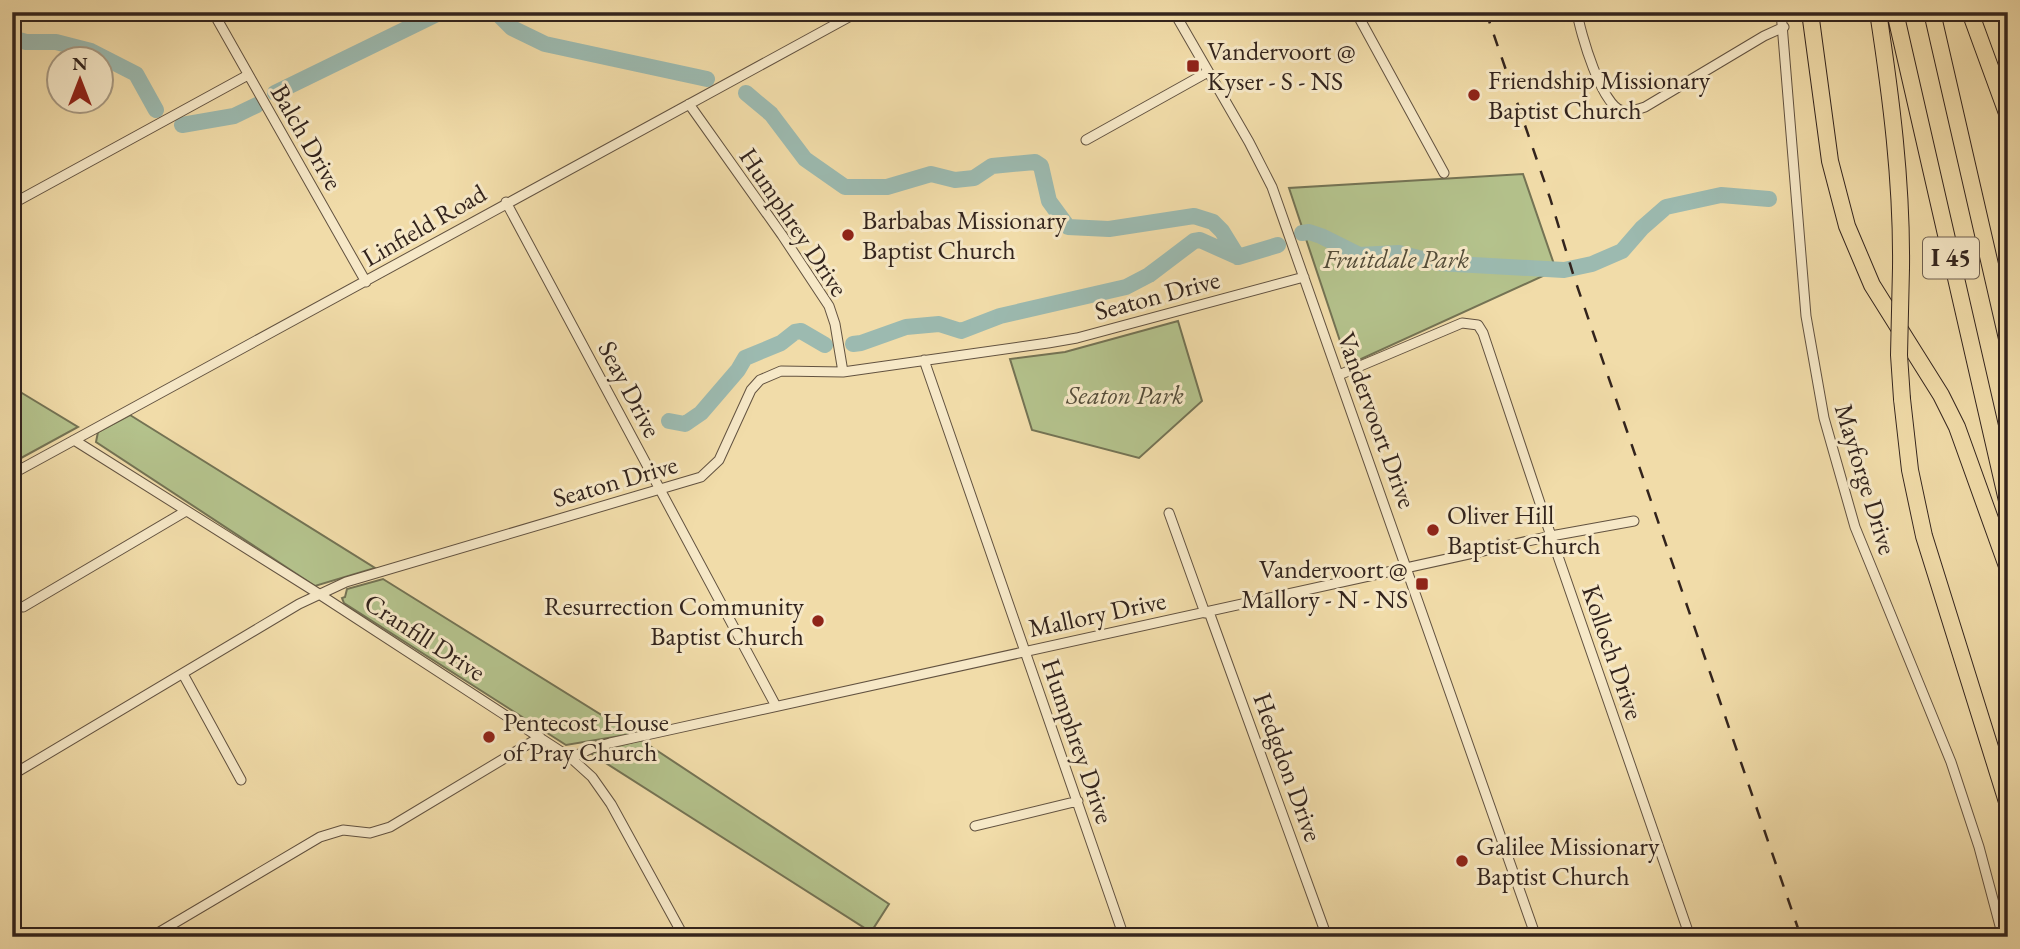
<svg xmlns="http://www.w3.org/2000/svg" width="2020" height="949" font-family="'EB Garamond',serif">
  <rect width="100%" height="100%" fill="#f1dca9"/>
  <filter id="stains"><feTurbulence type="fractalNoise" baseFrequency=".00286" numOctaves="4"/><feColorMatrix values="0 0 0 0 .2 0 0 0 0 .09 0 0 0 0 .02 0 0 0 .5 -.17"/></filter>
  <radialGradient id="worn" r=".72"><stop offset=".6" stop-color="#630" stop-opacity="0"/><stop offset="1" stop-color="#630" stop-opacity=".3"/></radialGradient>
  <!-- green -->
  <path fill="#b4c28c" stroke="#747354" stroke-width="2" d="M 1523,174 L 1556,270 L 1348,365 L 1289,188 Z
    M 1178,321 L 1202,401 L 1139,458 L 1032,430 L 1010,359 L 1065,352 Z
    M 12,387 L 78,427 L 12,463 Z
    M 130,415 L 375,568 L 315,586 L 96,442 L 98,432 Z
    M 383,579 L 632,734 L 566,745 L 344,603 L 342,598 L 345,597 L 347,589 Z
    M 641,740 L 889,904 L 871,932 L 590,753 Z"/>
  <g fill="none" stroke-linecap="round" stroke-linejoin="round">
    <!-- river -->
    <path stroke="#9cbab0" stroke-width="16" d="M 496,12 L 512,28 L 545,44 L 707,79
      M 12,38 L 26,42 L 56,42 L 91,51 L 136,74 L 156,110
      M 275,93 L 441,12
      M 746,93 L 771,114 L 805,159 L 845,187 L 887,187 L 931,174 L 955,180 L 974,178 L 992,166 L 1035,162 L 1041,166 L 1049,201 L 1068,227 L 1109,229 L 1194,216 L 1213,222 L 1222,231 L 1238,257 L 1278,245
      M 182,125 L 234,116 L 257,105
      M 1302,233 L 1309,232 L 1321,236 L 1359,255 L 1399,253 L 1438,263 L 1564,270 L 1592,264 L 1622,251 L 1642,228 L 1666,207 L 1721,195 L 1769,199
      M 853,344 L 861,343 L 906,327 L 939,324 L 961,331 L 1000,316 L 1126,287 L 1149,275 L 1194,241 L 1200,240 L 1238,257
      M 669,421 L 685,424 L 701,413 L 738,370 L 745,358 L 781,343 L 795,332 L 801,331 L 825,345"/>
    <defs>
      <path id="minor" d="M 213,12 L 366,282
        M 1174,12 L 1249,142 L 1272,187 L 1536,937
        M 1356,12 L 1444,173
        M 1577,12 C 1580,32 1602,108 1623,111 C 1630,112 1639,109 1645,107 L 1764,36 L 1784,27
        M 1781,12 L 1806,316 L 1824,418 L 1855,527 L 1951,762 L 1979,847 L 2003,937
        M 689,104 L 782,235 L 829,306 L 835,324 L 843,372
        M 1086,140 L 1208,72
        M 506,202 L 776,706
        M 12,204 L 248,75
        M 924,360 L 1124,937
        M 1339,375 L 1462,323 L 1478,325 L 1483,333 L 1551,536 L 1690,937
        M 74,440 L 319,594 L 571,758 L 592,777 L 611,804 L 684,937
        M 12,474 L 858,12
        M 1169,513 L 1205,613
        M 23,607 L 186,511
        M 1209,612 L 1327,937
        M 183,674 L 241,780
        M 571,758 L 592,748 L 610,743 L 1551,536 L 1634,521
        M 12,775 L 299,604 L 346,582 L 701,477 L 719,460 L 751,390 L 760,380 L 781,371 L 843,372 L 1048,343 L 1077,338 L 1304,277
        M 975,826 L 1078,801
        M 151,937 L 320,837 L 343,830 L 370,833 L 390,827 L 540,737"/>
      <path id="motorway" d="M 1810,12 L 1830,161 L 1847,226 L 1872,285 L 1941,395 L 1957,427 L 2008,569
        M 1878,12 C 1891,97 1902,181 1901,268
        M 1895,12 L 2008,505
        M 1932,12 L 2008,343
        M 1970,12 L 2008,116
        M 1902,399 L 1910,470 L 1924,536 L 2008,805"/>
    </defs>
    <!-- minor casing -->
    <use href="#minor" stroke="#625240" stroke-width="11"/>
    <!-- motorway casing -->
    <use href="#motorway" stroke="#33241d" stroke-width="18"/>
    <!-- minor -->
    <use href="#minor" stroke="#f6e8c7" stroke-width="9"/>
    <!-- motorway -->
    <use href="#motorway" stroke="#f1dca9" stroke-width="16"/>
    <!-- rail -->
    <path stroke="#33241d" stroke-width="2.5" stroke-dasharray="12 12" stroke-linecap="butt" d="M 1486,12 L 1550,198 L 1574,277 L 1801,937"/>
    <defs>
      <path id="motorway-bridge" d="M 1901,268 L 1899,355 L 1902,399"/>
    </defs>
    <!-- motorway-bridge casing -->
    <use href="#motorway-bridge" stroke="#33241d" stroke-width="18" stroke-linecap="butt"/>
    <!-- motorway-bridge -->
    <use href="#motorway-bridge" stroke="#f1dca9" stroke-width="16"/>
  </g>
  <!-- markers -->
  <g fill="#8f2418" stroke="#f6e8c7" stroke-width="2.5">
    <rect x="1186" y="59" width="14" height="14" rx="3.5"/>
    <circle cx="1474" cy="95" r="7"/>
    <circle cx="848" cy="235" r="7"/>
    <circle cx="1433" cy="530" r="7"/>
    <rect x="1415" y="577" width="14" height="14" rx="3.5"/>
    <circle cx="818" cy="621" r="7"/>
    <circle cx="489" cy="737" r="7"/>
    <circle cx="1462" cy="861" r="7"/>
  </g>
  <g text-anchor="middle" stroke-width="6" stroke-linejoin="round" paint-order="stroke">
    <!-- shield labels -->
    <rect fill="#f6e8c7" stroke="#6e5f50" stroke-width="2" x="1923" y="237.5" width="56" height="41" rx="5"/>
    <g font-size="24" font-weight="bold" fill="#33241d">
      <text x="1951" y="266">I 45</text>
    </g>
    <!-- poi labels -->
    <g font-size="26" fill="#33241d" stroke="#f6e8c7" text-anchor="start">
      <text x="1207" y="60">Vandervoort @<tspan x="1207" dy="30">Kyser - S - NS</tspan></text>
      <text x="1488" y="89">Friendship Missionary<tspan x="1488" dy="30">Baptist Church</tspan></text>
      <text x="862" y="229">Barbabas Missionary<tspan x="862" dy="30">Baptist Church</tspan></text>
      <text x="1447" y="524">Oliver Hill<tspan x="1447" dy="30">Baptist Church</tspan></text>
      <text x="1408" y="578" text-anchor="end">Vandervoort @<tspan x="1408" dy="30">Mallory - N - NS</tspan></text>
      <text x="804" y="615" text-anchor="end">Resurrection Community<tspan x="804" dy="30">Baptist Church</tspan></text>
      <text x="503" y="731">Pentecost House<tspan x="503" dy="30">of Pray Church</tspan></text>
      <text x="1476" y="855">Galilee Missionary<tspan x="1476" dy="30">Baptist Church</tspan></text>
    </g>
    <!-- street labels -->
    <g font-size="26" fill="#33241d" stroke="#f6e8c7">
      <text transform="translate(307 137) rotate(60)" y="9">Balch Drive</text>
      <text transform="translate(794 222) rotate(56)" y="9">Humphrey Drive</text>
      <text transform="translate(424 225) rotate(-30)" y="9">Linfield Road</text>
      <text transform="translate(1157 295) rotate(-15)" y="9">Seaton Drive</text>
      <text transform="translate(630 389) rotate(62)" y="9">Seay Drive</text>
      <text transform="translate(1377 420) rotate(70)" y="9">Vandervoort Drive</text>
      <text transform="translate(1866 479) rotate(73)" y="9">Mayforge Drive</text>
      <text transform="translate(615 481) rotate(-16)" y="9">Seaton Drive</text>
      <text transform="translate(1097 614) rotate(-12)" y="9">Mallory Drive</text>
      <text transform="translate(425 637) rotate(33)" y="9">Cranfill Drive</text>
      <text transform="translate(1613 652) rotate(71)" y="9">Kolloch Drive</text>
      <text transform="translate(1078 741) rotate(71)" y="9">Humphrey Drive</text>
      <text transform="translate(1288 767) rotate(70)" y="9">Hedgdon Drive</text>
    </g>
    <!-- park labels -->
    <g font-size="26" font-style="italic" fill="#534c39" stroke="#f6e8c7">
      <text x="1396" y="268">Fruitdale Park</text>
      <text x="1125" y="404">Seaton Park</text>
    </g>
  </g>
  <!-- margin -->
  <rect width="2020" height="949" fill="none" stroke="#f1dca9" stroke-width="42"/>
  <rect x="14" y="14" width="1992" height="921" fill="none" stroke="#33241d" stroke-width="3.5"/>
  <rect x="21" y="21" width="1978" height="907" fill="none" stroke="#33241d" stroke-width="2"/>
  <!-- north arrow -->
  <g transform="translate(80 80)"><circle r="33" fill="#f6e8c7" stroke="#a89a83" stroke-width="2"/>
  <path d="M0-5L12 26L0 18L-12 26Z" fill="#8f2418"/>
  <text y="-10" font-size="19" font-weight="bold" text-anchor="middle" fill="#33241d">N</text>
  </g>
  <rect width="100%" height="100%" filter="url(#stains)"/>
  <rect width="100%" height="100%" fill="url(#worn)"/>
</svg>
